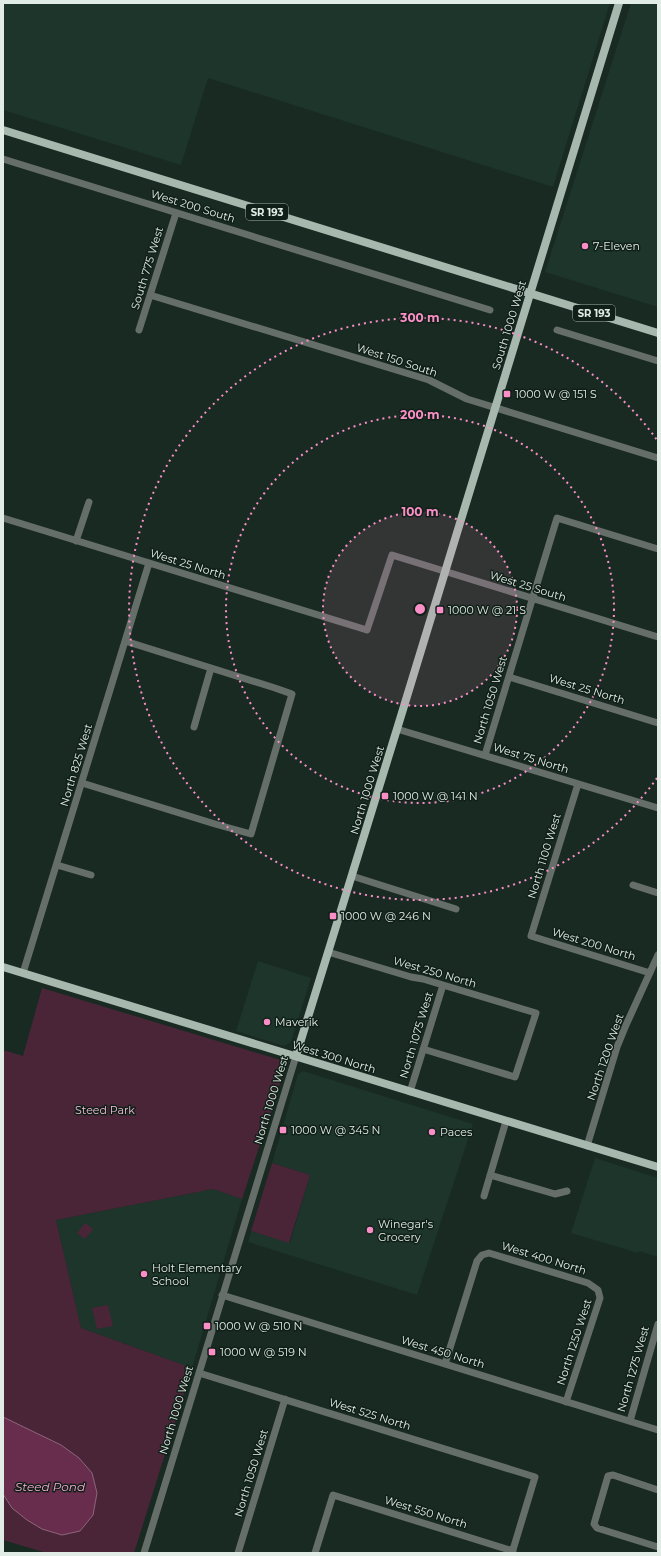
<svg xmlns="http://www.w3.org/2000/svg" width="661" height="1556" font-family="Montserrat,sans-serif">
  <rect width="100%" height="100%" fill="#192a22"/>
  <!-- built -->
  <path fill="#1d352a" d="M 3,3 L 610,3 L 553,187 L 208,78 L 181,165 L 3,110 Z
    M 631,3 L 658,3 L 658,307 L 545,272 Z
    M 258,961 L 311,978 L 291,1042 L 284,1046 L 236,1031 Z
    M 303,1071 L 473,1124 L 417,1295 L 248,1242 L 251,1231 L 290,1243 L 310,1175 L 272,1163 L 298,1074 Z
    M 595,1158 L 658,1178 L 658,1257 L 639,1251 L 638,1253 L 571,1233 Z
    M 213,1189 L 242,1199 L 192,1368 L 81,1328 L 56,1220 Z"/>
  <!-- green -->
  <path fill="#4a2538" d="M 42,988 L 287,1062 L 242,1199 L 213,1189 L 56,1220 L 81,1328 L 192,1368 L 134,1553 L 47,1553 L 3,1540 L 3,1050 L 23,1056 Z
    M 272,1163 L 310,1175 L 289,1243 L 251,1231 Z
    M 85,1223 L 93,1229 L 85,1239 L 77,1233 Z
    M 108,1305 L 113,1326 L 97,1329 L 92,1308 Z"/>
  <!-- water -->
  <path fill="#682c4d" stroke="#8d667b" d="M 3,1417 L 61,1445 L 79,1458 L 92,1473 L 97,1493 L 93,1515 L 80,1531 L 62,1535 L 42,1529 L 27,1520 L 12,1508 L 3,1494 Z"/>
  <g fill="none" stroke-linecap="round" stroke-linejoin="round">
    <!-- minor -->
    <path stroke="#666e6a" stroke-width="7" d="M 3,159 L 490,310
      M 150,295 L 429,380 L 467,399 L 658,458
      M 139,330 L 176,213
      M 557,330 L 658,361
      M 3,518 L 367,630 L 392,555 L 658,637
      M 76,541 L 89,502
      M 509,677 L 658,723
      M 194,727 L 211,668
      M 397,729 L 658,808
      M 485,755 L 557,518 L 658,549
      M 82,783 L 215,824 L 251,834 L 292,694 L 275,688 L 125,641
      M 578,784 L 531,936 L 650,973
      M 57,865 L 91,875
      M 352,876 L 456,909
      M 633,885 L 658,893
      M 328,952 L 411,977 L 423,979 L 536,1013 L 515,1077 L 423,1049
      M 23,973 L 149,563
      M 410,1092 L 443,985
      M 587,1146 L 617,1047 L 626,1025 L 658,955
      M 490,1175 L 555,1194 L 567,1191
      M 484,1196 L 506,1121
      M 222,1295 L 658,1430
      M 445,1364 L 477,1261 L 482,1255 L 489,1253 L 588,1283 L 598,1290 L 600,1298 L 566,1402
      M 199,1373 L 535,1477 L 512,1553
      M 630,1421 L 658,1324
      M 658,1490 L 613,1475 L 608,1476 L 594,1524 L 597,1528 L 658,1547
      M 144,1553 L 296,1056
      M 238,1553 L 285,1399
      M 315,1553 L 333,1495 L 513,1551"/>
    <!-- major -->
    <path stroke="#a7b8af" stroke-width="8" d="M 3,130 L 658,333
      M 3,967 L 658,1167
      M 296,1056 L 397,729 L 619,3"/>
  </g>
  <!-- distance rings -->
  <circle cx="420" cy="609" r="97" fill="#fa8fc7" fill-opacity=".12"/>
  <g fill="none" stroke="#fa8fc7" stroke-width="2" stroke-dasharray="2 4">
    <circle cx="420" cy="609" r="97"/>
    <circle cx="420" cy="609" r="194"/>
    <path d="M657 778A291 291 0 1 1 657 440"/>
  </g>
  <!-- markers -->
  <g fill="#fa8fc7" stroke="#102018" stroke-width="1.5">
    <circle cx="585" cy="246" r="4"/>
    <rect x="503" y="390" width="8" height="8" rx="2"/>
    <rect x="436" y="606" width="8" height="8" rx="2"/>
    <rect x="381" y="792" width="8" height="8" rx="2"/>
    <rect x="329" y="912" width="8" height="8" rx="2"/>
    <circle cx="267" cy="1022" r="4"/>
    <rect x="279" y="1126" width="8" height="8" rx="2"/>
    <circle cx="432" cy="1132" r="4"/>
    <circle cx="370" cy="1230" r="4"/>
    <circle cx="144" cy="1274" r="4"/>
    <rect x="203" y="1322" width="8" height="8" rx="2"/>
    <rect x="208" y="1348" width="8" height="8" rx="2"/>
  </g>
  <g text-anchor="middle" stroke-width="3" stroke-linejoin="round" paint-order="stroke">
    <!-- shield labels -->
    <g fill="#102018" stroke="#a3afa9" stroke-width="1">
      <rect x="246" y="204" width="42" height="16" rx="3"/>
      <rect x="573" y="305" width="42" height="16" rx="3"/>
    </g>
    <g font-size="10" font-weight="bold" fill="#e2ece7">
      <text x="267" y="216">SR 193</text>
      <text x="594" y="317">SR 193</text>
    </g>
    <!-- street labels -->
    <g font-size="11" fill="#e2ece7" stroke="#102018">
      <text transform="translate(193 206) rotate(17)" y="4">West 200 South</text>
      <text transform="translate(147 268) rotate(-73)" y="4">South 775 West</text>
      <text transform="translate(509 325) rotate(-73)" y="4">South 1000 West</text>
      <text transform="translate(397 360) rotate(18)" y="4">West 150 South</text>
      <text transform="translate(188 564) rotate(17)" y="4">West 25 North</text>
      <text transform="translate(528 586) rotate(17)" y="4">West 25 South</text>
      <text transform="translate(587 689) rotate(17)" y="4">West 25 North</text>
      <text transform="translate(490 700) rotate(-73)" y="4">North 1050 West</text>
      <text transform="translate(531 758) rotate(17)" y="4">West 75 North</text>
      <text transform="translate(76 765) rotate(-73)" y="4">North 825 West</text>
      <text transform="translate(367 790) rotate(-73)" y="4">North 1000 West</text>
      <text transform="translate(544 856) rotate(-73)" y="4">North 1100 West</text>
      <text transform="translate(594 944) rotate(17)" y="4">West 200 North</text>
      <text transform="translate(435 972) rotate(16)" y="4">West 250 North</text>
      <text transform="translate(416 1035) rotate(-73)" y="4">North 1075 West</text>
      <text transform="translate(334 1057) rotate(17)" y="4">West 300 North</text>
      <text transform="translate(605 1057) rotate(-71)" y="4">North 1200 West</text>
      <text transform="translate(271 1100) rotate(-73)" y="4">North 1000 West</text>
      <text transform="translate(544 1258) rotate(17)" y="4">West 400 North</text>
      <text transform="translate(574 1342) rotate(-72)" y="4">North 1250 West</text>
      <text transform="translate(443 1352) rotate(17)" y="4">West 450 North</text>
      <text transform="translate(633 1369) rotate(-74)" y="4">North 1275 West</text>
      <text transform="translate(176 1410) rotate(-73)" y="4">North 1000 West</text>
      <text transform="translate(370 1414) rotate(17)" y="4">West 525 North</text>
      <text transform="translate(251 1473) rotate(-73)" y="4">North 1050 West</text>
      <text transform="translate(426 1512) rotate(17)" y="4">West 550 North</text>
    </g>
    <!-- poi labels -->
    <g font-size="11" fill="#e2ece7" stroke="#102018" text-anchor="start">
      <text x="593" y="250">7-Eleven</text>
      <text x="515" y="398">1000 W @ 151 S</text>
      <text x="448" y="614">1000 W @ 21 S</text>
      <text x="393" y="800">1000 W @ 141 N</text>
      <text x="341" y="920">1000 W @ 246 N</text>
      <text x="275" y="1026">Maverik</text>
      <text x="291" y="1134">1000 W @ 345 N</text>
      <text x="440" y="1136">Paces</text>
      <text x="378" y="1228">Winegar's<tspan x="378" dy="13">Grocery</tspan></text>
      <text x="152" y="1272">Holt Elementary<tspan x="152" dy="13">School</tspan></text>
      <text x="215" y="1330">1000 W @ 510 N</text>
      <text x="220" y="1356">1000 W @ 519 N</text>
    </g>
    <!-- park labels -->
    <g font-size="11" fill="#f8bdda" stroke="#102018">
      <text x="105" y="1114">Steed Park</text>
    </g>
    <!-- water labels -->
    <g font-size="12" font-style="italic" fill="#f6aad0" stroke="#102018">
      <text x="50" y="1491">Steed Pond</text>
    </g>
  </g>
  <circle cx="420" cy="609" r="6" fill="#fa8fc7" stroke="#102018" stroke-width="2"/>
  <g font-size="12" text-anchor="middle" font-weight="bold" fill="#fa8fc7" stroke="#102018" stroke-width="3" stroke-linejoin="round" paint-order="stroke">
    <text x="420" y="322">300 m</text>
    <text x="420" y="419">200 m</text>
    <text x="420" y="516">100 m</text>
  </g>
  <!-- border -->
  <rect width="661" height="1556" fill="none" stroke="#e2ece7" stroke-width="8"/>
</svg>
